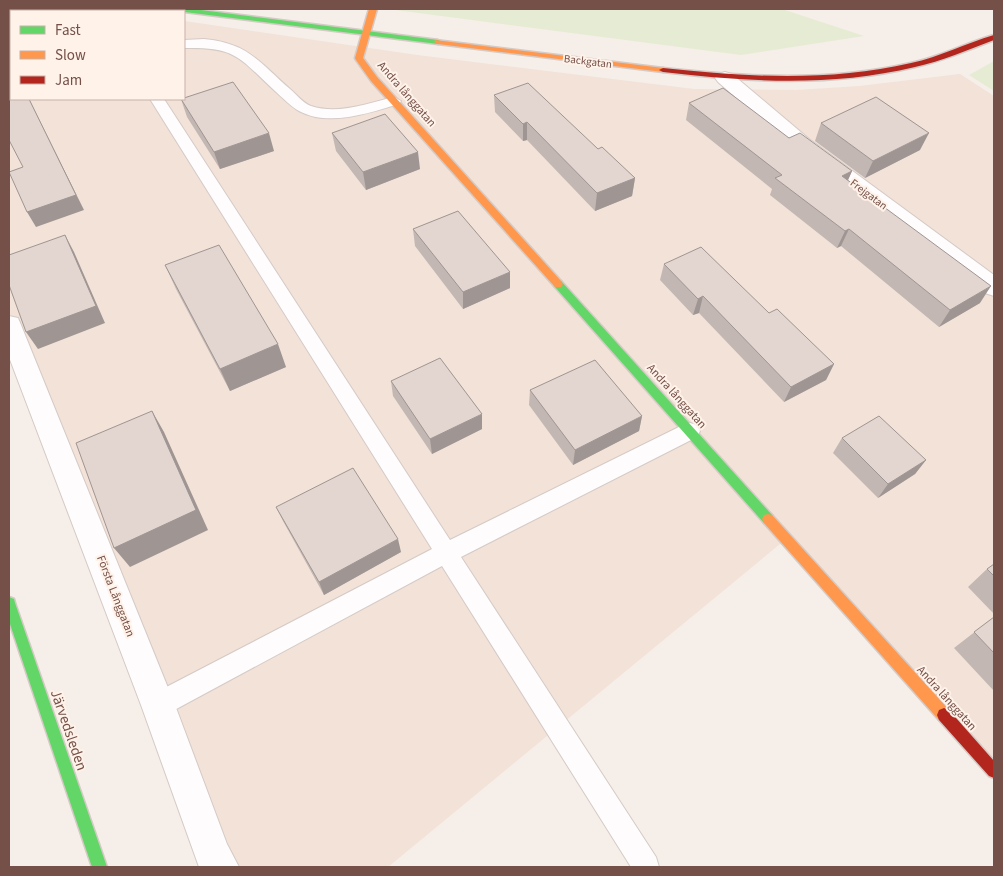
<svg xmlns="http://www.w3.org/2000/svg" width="1003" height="876" font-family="'Source Sans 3',sans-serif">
  <rect width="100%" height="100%" fill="#f6eee8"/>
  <!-- residential -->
  <path fill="#f2e2d8" d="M 9,12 L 11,12 L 11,99 L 184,99 L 184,21 L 417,55 L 694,89 L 797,90 L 860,86 L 960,74 L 994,96 L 994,771 L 786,539 L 388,867 L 221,867 L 213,856 L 48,420 L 9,325 Z"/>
  <!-- green -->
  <path fill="#e6ecd3" d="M 388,9 L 782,9 L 864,36 L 741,55 Z
    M 994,61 L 994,91 L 969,75 Z"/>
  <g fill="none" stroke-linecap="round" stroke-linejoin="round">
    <defs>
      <path id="lane" d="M 204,39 C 248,43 259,62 290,89 C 297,95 303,103 311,106 C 338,115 369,103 394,97 L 401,101 L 399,104 C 369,113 329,127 299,111 C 290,106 283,98 275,91 C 238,57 237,47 184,48 L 184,40 Z
        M 150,99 L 164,99 L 450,540 L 683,425 L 690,423 L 697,425 L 700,431 L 697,437 L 461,557 L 656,857 L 659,867 L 631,867 L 442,566 L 167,714 L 158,717 L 149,714 L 146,705 L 149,696 L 432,549 Z"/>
      <path id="street" d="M 725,72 L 732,74 L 809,139 L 994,275 L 994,296 L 985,293 L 795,149 L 718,82 L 715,78 L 718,74 Z
        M 9,316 L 18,318 L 21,325 L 175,705 L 227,844 L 239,867 L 199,867 L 141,705 L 9,357 Z"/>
      <path id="fast" d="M 173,9 L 193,9 L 438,40 L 442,42 L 438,44 L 177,11 Z
        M 558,280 L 561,281 L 772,515 L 774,519 L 772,523 L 768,524 L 764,523 L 555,287 L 553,284 Z
        M 9,597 L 14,599 L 15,603 L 107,867 L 92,867 L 9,621 Z"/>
      <path id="slow" d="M 369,9 L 377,9 L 363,58 L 377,77 L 561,281 L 563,284 L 561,287 L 555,287 L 371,81 L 356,60 L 355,58 Z
        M 435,40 L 663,68 L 667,70 L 663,72 L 438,44 L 434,42 Z
        M 768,514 L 772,515 L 949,710 L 951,715 L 949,720 L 944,722 L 939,720 L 764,523 L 762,519 L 764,515 Z"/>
      <path id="jam" d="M 994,35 L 994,40 C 968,50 942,61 915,67 C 832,87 747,82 663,72 L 659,70 L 663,68 C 746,77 829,82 911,63 C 940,57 966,43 994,35 Z
        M 944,708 L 949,710 L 994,761 L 994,778 L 989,776 L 939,720 L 937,715 L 939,710 Z"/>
    </defs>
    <!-- lane casing -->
    <use href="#lane" stroke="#d4cac6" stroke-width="2"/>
    <!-- street casing -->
    <use href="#street" stroke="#d4cac6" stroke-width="2"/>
    <!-- fast casing -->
    <use href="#fast" stroke="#d5cac5" stroke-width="3"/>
    <!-- slow casing -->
    <use href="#slow" stroke="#d5cac5" stroke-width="3"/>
    <!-- jam casing -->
    <use href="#jam" stroke="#d5cac5" stroke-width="3"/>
    <!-- lane -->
    <use href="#lane" fill="#fefcfc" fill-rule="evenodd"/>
    <!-- street -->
    <use href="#street" fill="#fefcfc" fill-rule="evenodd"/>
    <!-- fast -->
    <use href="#fast" fill="#63d668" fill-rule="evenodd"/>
    <!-- slow -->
    <use href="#slow" fill="#ff974d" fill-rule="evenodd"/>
    <!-- jam -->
    <use href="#jam" fill="#b3261e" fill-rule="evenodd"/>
  </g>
  <!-- wall -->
  <path fill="#c3b7b3" d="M 494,95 L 598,149 L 635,178 L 632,196 L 595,211 L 527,140 L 523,141 L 495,112 Z
    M 181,99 L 274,151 L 220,169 L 187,117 Z
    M 689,103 L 789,138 L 852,171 L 848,180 L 980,303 L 939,327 L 841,246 L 837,248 L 770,195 L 772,189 L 686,120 Z
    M 821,123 L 920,150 L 865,178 L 815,141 Z
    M 332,133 L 420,169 L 366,190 L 336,151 Z
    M 413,229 L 510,288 L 463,309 L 415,246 Z
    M 664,264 L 769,313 L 834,364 L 826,380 L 784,402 L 699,313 L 693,315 L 660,280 Z
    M 165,265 L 286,367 L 230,391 L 176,289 Z
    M 391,381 L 482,429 L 432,454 L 393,396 Z
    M 530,390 L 642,416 L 639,431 L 573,465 L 529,405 Z
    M 842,438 L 926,460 L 915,474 L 878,498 L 833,453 Z
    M 276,507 L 401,552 L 324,595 L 283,521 Z
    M 994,564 L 994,614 L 968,587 L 987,569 Z
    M 994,617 L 994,691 L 954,648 Z"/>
  <!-- shaded-wall -->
  <path fill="#9f9592" d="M 29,99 L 84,210 L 36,227 L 27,212 Z
    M 527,122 L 527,140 L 523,141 L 523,124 Z
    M 269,133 L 274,151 L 220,169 L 214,152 Z
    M 929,133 L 920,150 L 865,178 L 873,161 Z
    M 418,152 L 420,169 L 366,190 L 363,172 Z
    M 852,171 L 844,189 L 842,176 Z
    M 635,178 L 632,196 L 595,211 L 597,193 Z
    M 849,229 L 841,246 L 837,248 L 845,231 Z
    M 65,235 L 74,252 L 105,323 L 38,349 L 26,332 Z
    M 510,272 L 510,288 L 463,309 L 463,292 Z
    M 991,286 L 980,303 L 939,327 L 950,310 Z
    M 703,296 L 699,313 L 693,315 L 698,299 Z
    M 278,344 L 286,367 L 230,391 L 220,369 Z
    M 834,364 L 826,380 L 784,402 L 791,387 Z
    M 152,411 L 164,432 L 208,530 L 130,567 L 114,548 Z
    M 482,414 L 482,429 L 432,454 L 430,439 Z
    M 642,416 L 639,431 L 573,465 L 575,450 Z
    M 926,460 L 915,474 L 878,498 L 888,484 Z
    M 398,539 L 401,552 L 324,595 L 319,582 Z"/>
  <!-- building -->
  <path fill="#e3d5d0" stroke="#9f9592" d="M 233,82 L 269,133 L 214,152 L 181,99 L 184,99 L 184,98 Z
    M 528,83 L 598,149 L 602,147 L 635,178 L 597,193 L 527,122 L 523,124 L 494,95 Z
    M 723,88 L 789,138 L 800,133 L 852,171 L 842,176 L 991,286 L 950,310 L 849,229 L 845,231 L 775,178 L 782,175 L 689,103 Z
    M 11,97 L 11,99 L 29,99 L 76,195 L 27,212 L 9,172 L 23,167 L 9,140 L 9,98 Z
    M 876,97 L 929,133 L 873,161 L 821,123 Z
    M 385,114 L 418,152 L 363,172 L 332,133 Z
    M 458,211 L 510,272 L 463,292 L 413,229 Z
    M 65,235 L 96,306 L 26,332 L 9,285 L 9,255 Z
    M 219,245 L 278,344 L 220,369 L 165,265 Z
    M 701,247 L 769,313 L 777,309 L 834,364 L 791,387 L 703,296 L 698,299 L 664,264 Z
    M 440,358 L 482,414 L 430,439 L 391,381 Z
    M 595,360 L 642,416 L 575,450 L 530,390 Z
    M 152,411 L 196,510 L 114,548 L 76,443 Z
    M 879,416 L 926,460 L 888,484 L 842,438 Z
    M 353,468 L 398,539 L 319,582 L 276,507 Z
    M 994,564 L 994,576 L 987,569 Z
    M 994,617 L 994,653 L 974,632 Z"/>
  <g text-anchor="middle" stroke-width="4" stroke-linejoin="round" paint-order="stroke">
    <!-- far-street labels -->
    <g font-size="11" fill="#745048" stroke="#fff2e9">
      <text transform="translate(588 61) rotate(7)" y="4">Backgatan</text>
      <text transform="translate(869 194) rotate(37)" y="4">Frejgatan</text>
    </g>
    <!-- street labels -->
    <g font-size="12" fill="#745048" stroke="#fff2e9">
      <text transform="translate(407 94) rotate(49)" y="4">Andra långgatan</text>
      <text transform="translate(677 396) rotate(48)" y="4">Andra långgatan</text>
      <text transform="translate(116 596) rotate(69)" y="4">Första Långgatan</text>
      <text transform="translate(947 698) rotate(48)" y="4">Andra långgatan</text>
    </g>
    <!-- near-street labels -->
    <g font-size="15" fill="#745048" stroke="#fff2e9">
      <text transform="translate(69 730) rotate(71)" y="5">Järvedsleden</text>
    </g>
  </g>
  <!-- border -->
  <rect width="1003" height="876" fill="none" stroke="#745048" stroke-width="20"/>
  <!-- legend -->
  <rect x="10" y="10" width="175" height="90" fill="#fff2e9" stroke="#c7b1a9"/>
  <rect x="20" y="26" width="25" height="8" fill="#63d668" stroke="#c7b1a9"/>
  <text x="55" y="35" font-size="15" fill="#745048">Fast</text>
  <rect x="20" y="51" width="25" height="8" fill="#ff974d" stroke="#c7b1a9"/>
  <text x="55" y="60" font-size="15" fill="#745048">Slow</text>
  <rect x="20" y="76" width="25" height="8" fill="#b3261e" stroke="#c7b1a9"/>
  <text x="55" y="85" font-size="15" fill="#745048">Jam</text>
</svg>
